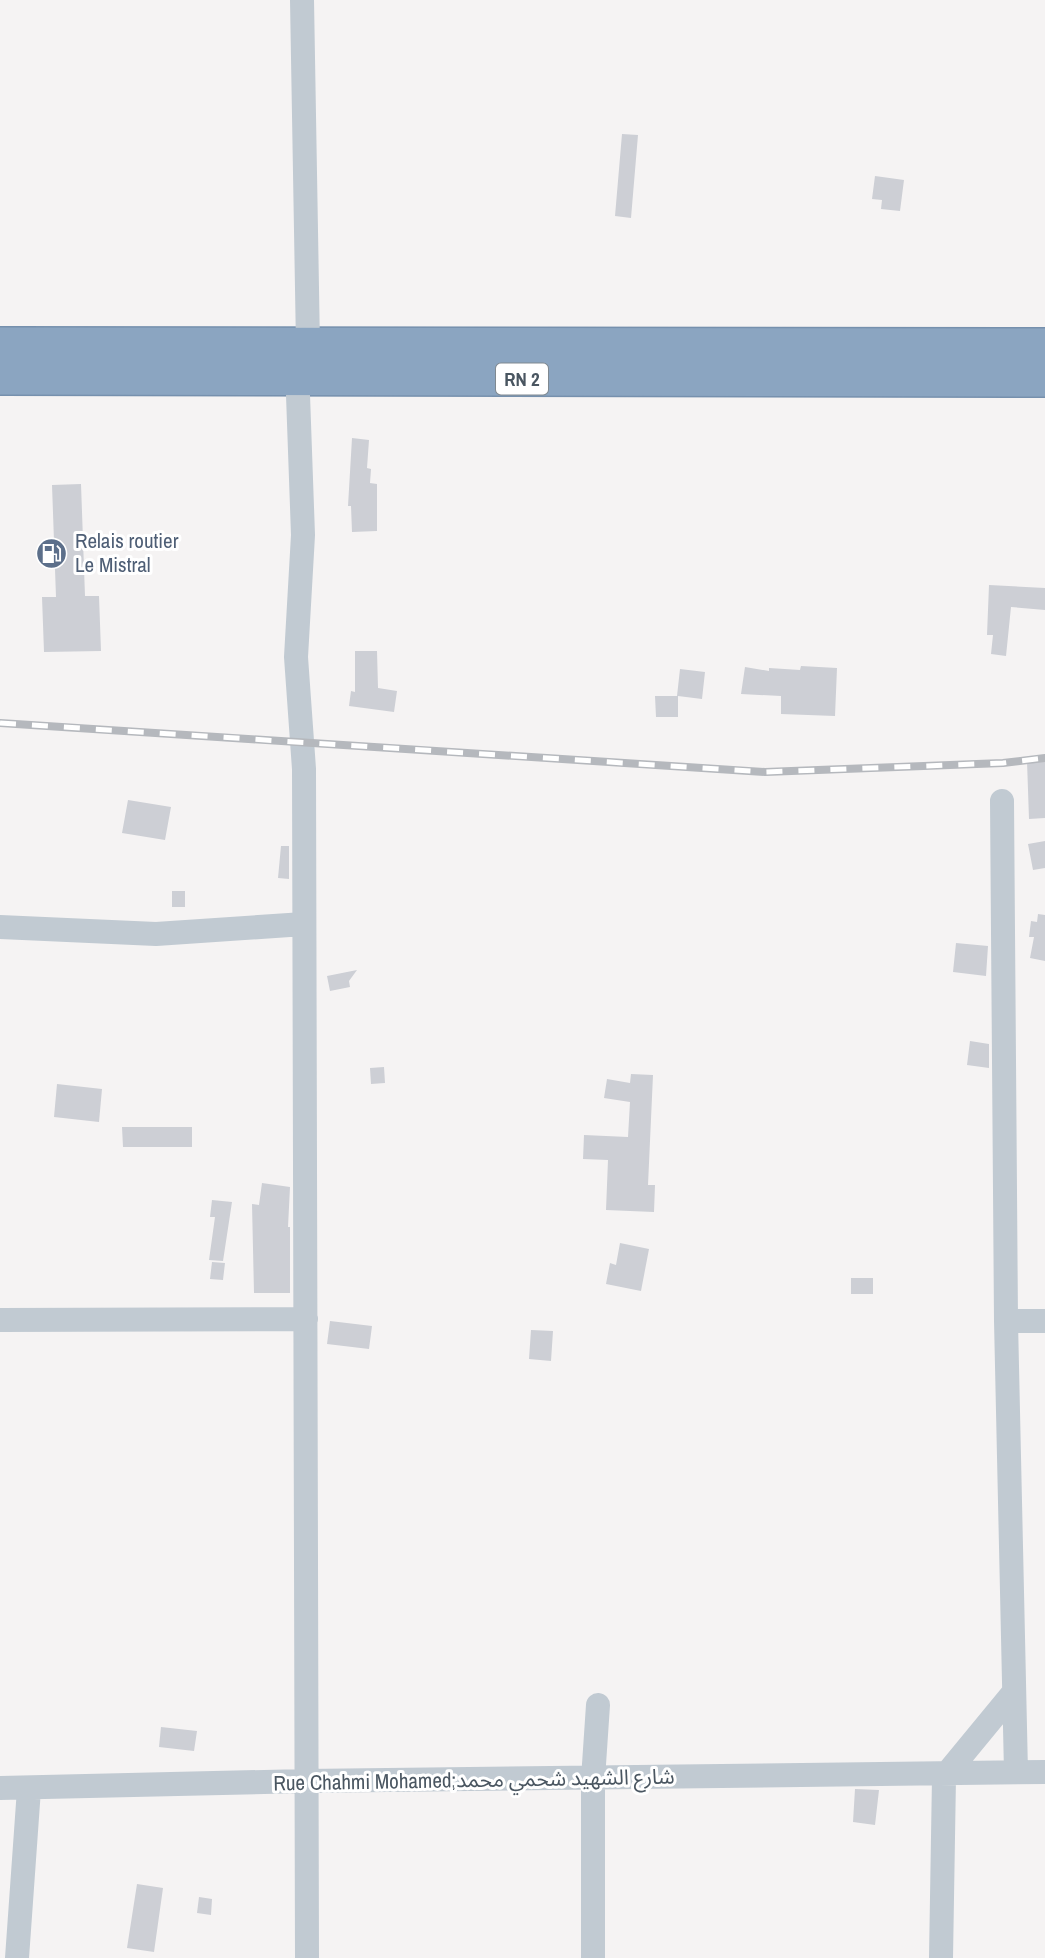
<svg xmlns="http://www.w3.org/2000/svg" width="1045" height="1958" font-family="'Archivo Narrow','Noto Sans Arabic',sans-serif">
  <rect width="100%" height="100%" fill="#f5f3f3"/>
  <!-- building -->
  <path fill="#cdcfd5" d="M 622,134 L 638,135 L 631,218 L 615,216 Z
    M 875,176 L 904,180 L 900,211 L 881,209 L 882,200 L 872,199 Z
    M 352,438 L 369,440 L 367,468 L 371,469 L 370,483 L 377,484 L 377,531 L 352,532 L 351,506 L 348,506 Z
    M 81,484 L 85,596 L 99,596 L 101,651 L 44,652 L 42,597 L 56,597 L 52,485 Z
    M 989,585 L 1045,588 L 1045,610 L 1011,607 L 1006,656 L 991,654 L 993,635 L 987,635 Z
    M 355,651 L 377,651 L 378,688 L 397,691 L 394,712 L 349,706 L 351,691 L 355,692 Z
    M 801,666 L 837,668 L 835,716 L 781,714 L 781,696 L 741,694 L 745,667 L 769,671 L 769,668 L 800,670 Z
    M 680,669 L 705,672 L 702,699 L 678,696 L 678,717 L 656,717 L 655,696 L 677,696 Z
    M 1027,761 L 1045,761 L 1045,818 L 1029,819 Z
    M 128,800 L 171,807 L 165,840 L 122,833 Z
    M 1045,841 L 1045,868 L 1033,870 L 1028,844 Z
    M 281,846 L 289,846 L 289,879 L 278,878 Z
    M 172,891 L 185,891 L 185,907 L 172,907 Z
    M 1038,914 L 1045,915 L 1045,961 L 1030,958 L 1034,937 L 1029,937 L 1031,921 L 1037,922 Z
    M 956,943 L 988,946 L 986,976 L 953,972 Z
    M 357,970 L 349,981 L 350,987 L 330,991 L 327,976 Z
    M 970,1041 L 989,1044 L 989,1068 L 967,1065 Z
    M 384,1067 L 385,1083 L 371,1084 L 370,1068 Z
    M 631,1074 L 653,1075 L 648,1185 L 655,1185 L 654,1212 L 606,1210 L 608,1160 L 583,1159 L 584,1135 L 628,1137 L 630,1102 L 604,1098 L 607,1079 L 630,1083 Z
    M 57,1084 L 102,1089 L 99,1122 L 54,1117 Z
    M 122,1127 L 192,1127 L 192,1147 L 123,1147 Z
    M 262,1183 L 290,1187 L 288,1227 L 290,1227 L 290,1293 L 254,1293 L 252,1204 L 259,1205 Z
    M 212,1200 L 232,1202 L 223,1261 L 209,1260 L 215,1217 L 210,1217 Z
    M 620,1243 L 649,1249 L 641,1291 L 606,1284 L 610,1263 L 616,1265 Z
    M 212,1262 L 225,1263 L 223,1280 L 210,1279 Z
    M 851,1278 L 873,1278 L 873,1294 L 851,1294 Z
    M 330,1321 L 372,1326 L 369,1349 L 327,1344 Z
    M 531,1330 L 553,1331 L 551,1361 L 529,1359 Z
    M 161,1727 L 197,1731 L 194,1751 L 159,1747 Z
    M 855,1789 L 879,1790 L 875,1825 L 853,1822 Z
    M 137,1884 L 163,1888 L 154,1952 L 127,1948 Z
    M 199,1897 L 212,1899 L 211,1915 L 197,1913 Z"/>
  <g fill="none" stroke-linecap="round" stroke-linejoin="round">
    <defs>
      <path id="highway" d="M 0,345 L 1045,346
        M 0,377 L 1045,379"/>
    </defs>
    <!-- highway casing -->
    <use href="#highway" stroke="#7690ad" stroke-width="38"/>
    <!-- minor -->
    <path stroke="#c1cad2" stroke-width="24" d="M 302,0 L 308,346
      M 298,395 L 303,535 L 296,657 L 304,769 L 307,1958
      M 1002,801 L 1006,1321 L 1016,1772
      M 0,927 L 156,934 L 304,924
      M 0,1320 L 306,1319
      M 1006,1321 L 1045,1321
      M 0,1788 L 305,1781 L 1045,1772
      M 17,1958 L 29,1789
      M 593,1958 L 593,1779 L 598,1705
      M 941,1958 L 944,1777 L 1014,1692"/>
    <!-- highway -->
    <use href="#highway" stroke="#8ba5c1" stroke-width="35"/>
    <defs>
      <path id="rail" d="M 0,723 L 765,772 L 1003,763 L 1045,758"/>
    </defs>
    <!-- rail casing -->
    <use href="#rail" stroke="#b5b8bd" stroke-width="8"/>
    <!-- rail -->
    <use href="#rail" stroke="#fff" stroke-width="5" stroke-dasharray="16" stroke-linecap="butt"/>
  </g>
  <!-- icons -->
  <defs>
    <symbol id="fuel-disc" viewBox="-11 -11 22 22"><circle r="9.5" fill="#5c6f8a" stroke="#fff"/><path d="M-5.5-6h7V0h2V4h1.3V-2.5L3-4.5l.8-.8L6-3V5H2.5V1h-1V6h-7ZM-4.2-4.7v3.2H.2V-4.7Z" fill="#fff"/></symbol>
  </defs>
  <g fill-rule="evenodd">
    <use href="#fuel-disc" x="34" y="536" width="35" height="35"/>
  </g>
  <g text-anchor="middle" stroke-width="6" stroke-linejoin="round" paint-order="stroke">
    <!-- shield labels -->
    <rect fill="#fff" stroke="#808990" stroke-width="2" x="496" y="363.5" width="52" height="31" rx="5"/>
    <g font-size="19" font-weight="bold" fill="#4a5661">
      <text x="522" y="386">RN 2</text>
    </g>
    <!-- service labels -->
    <g font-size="21" fill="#4e5e75" stroke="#fff" text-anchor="start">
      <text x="75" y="548">Relais routier<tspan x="75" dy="24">Le Mistral</tspan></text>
    </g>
    <!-- street labels -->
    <g font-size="21" fill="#4a5661" stroke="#fff">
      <text transform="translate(474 1780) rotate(-1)" y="7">Rue Chahmi Mohamed;شارع الشهيد شحمي محمد</text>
    </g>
  </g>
</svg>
